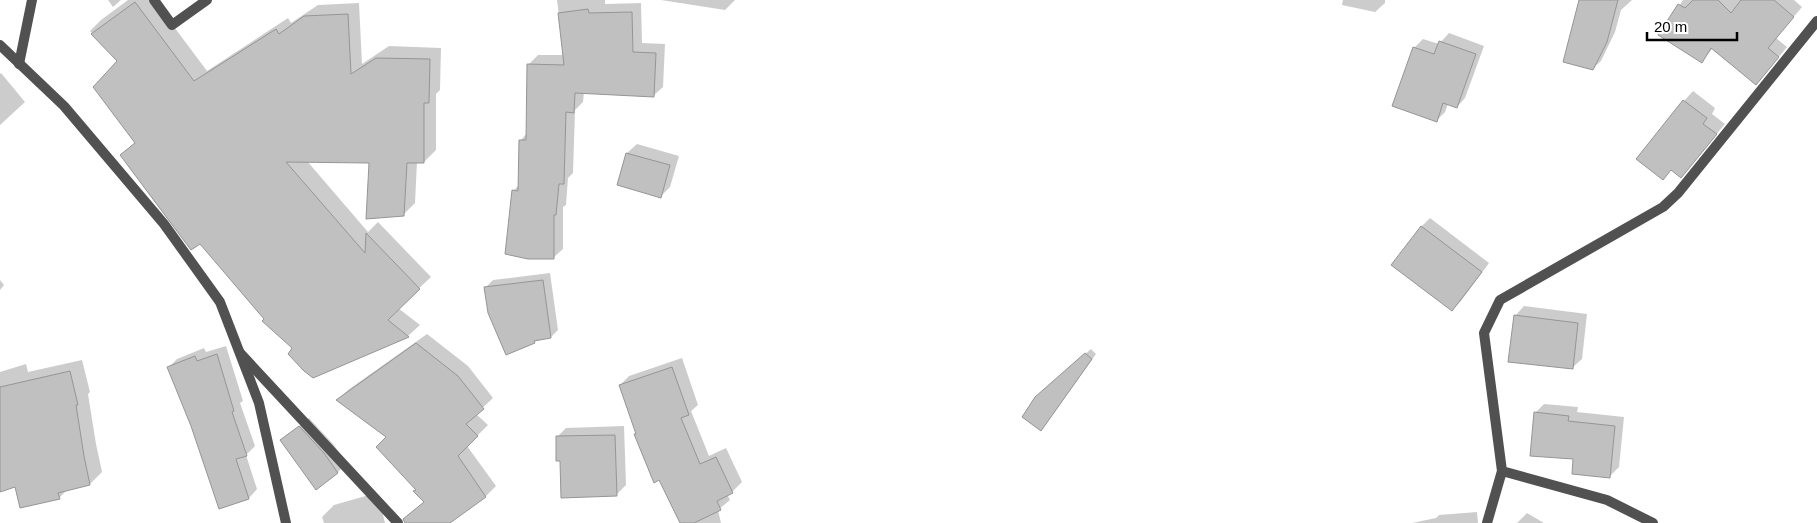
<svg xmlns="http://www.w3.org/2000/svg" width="1817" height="523" font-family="Helvetica,sans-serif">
  <rect width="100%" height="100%" fill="#fff"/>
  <!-- shadow -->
  <path fill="#0003" d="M 108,0 L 121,0 L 113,7 Z
    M 128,0 L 154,0 L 207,71 L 288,18 L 291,23 L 318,5 L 359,3 L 362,64 L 389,46 L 441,48 L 440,90 L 436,94 L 436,150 L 424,162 L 417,162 L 415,203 L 403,215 L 370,161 L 307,161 L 368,232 L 378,222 L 431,277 L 398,308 L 420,325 L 408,336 L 313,376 L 294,348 L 265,319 L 200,242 L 122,155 L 136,141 L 118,61 L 90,31 L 101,20 Z
    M 557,0 L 605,0 L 605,4 L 641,3 L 642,43 L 665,44 L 663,87 L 653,96 L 584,92 L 583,102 L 575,110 L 573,173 L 568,178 L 566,205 L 563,207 L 563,249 L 553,258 L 513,191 L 519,185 L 521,140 L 527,133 L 529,64 L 538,55 L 564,55 Z
    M 661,0 L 735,0 L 725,10 Z
    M 1343,0 L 1385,0 L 1385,3 L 1375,12 L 1342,5 Z
    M 1583,0 L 1632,0 L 1621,10 L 1615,32 L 1601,61 L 1592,69 Z
    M 1683,0 L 1794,0 L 1802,7 L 1776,38 L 1787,47 L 1756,84 L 1713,48 L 1702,61 L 1660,35 Z
    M 1449,33 L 1484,46 L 1465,98 L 1457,107 L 1448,104 L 1445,112 L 1436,121 L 1414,48 L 1423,39 L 1439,44 Z
    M 1,73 L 25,102 L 0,125 L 0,74 Z
    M 1693,91 L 1715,108 L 1712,114 L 1725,124 L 1681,176 L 1672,169 L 1663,178 L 1684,101 Z
    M 637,144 L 679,156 L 670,187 L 661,196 L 619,184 L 627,153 Z
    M 1430,218 L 1489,263 L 1461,301 L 1452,310 L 1393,265 L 1422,226 Z
    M 550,273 L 558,330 L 551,337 L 537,339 L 534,342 L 486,287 L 493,280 Z
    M 0,280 L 4,285 L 0,290 Z
    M 1524,306 L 1587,314 L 1582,359 L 1572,368 L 1515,316 Z
    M 427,334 L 468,366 L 493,398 L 476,414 L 488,425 L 467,446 L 496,486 L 486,496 L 448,523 L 415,523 L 409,516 L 425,501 L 415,491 L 417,489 L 387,437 L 338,400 L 348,390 Z
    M 226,346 L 243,401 L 240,403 L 255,446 L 246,455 L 257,489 L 249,498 L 193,426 L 168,368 L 177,359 L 204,348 L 206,352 Z
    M 1091,349 L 1096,354 L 1045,425 L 1041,392 Z
    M 682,358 L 698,405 L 691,411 L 709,456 L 726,448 L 742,482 L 732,492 L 727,494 L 730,500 L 718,510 L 721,523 L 681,523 L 637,433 L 620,385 L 629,376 Z
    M 82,360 L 90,392 L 88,394 L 96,444 L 102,472 L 90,484 L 68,489 L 59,498 L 16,485 L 0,491 L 0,372 L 26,364 L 28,372 Z
    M 1544,404 L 1578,407 L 1577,412 L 1624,417 L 1619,467 L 1610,476 L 1574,458 L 1535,413 Z
    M 309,418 L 333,444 L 347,463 L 338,472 L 316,488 L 287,436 Z
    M 624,426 L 626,485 L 616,495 L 561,460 L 557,437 L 566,428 Z
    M 369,495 L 378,495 L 385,523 L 324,523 L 322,517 L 334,505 Z
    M 1477,512 L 1478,523 L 1412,523 L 1436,518 L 1439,515 Z
    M 1527,513 L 1544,523 L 1517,523 Z"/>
  <!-- building -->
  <path fill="#c0c0c0" stroke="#959595" d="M 1579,0 L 1618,0 L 1607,42 L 1593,70 L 1563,62 Z
    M 1693,0 L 1718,0 L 1731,13 L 1741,0 L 1774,0 L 1794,17 L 1768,48 L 1779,57 L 1756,85 L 1711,48 L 1702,63 L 1658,35 L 1678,4 L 1685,8 Z
    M 135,2 L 194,81 L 276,29 L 279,34 L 304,16 L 348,14 L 351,74 L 376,58 L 430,59 L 429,103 L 424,103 L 424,163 L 407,163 L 404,216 L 366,219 L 369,163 L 286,162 L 365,253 L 366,233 L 420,289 L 388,320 L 409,337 L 313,378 L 304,371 L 288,354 L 292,348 L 262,321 L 264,319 L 200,244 L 191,250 L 120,155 L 135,143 L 93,87 L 117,61 L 91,34 Z
    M 588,9 L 589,13 L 632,12 L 633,52 L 656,53 L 654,97 L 575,93 L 574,113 L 566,112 L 564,184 L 559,184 L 556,215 L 554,215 L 554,259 L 528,259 L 505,254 L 512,190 L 518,191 L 519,140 L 526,140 L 527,64 L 564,65 L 558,13 Z
    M 1439,41 L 1476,54 L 1457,108 L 1443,103 L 1437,122 L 1392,106 L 1413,47 L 1434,54 Z
    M 1683,100 L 1707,118 L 1703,124 L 1717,134 L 1681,178 L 1671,170 L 1663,180 L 1636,159 Z
    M 626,153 L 670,165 L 661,198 L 617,185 Z
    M 1421,226 L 1482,272 L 1452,311 L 1391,265 Z
    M 543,280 L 551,338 L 534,341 L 535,343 L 506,355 L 488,313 L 484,287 Z
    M 1514,315 L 1578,323 L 1573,369 L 1508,362 Z
    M 416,343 L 458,376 L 484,409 L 466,424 L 478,436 L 458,456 L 486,497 L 450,523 L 405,523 L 403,519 L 424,502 L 413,491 L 416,490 L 376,447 L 386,437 L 336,400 Z
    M 1085,353 L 1092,359 L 1041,431 L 1022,417 L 1035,397 Z
    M 217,354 L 234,411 L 232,412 L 247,456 L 236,459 L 249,499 L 219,509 L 191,426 L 167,367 L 195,356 L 197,361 Z
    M 672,367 L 689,415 L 681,418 L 700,464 L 716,457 L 733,493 L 717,501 L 721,510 L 694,523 L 680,523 L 659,480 L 654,483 L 634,434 L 636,434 L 619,385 Z
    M 70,371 L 78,405 L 76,405 L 84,456 L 90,485 L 58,493 L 60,499 L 20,508 L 15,487 L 0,492 L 0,387 Z
    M 1534,412 L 1569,416 L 1568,421 L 1615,426 L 1610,478 L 1572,474 L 1573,459 L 1530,456 Z
    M 299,426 L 324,453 L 338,473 L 316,490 L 280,440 Z
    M 615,435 L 617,496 L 561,498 L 560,461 L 556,461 L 556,436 Z"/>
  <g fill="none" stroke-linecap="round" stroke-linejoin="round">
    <!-- minor -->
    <path stroke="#515151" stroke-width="10" d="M 154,0 L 172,25 L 207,0
      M 19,64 L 32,0
      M 240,353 L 398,523
      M 1502,471 L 1607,500 L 1653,523
      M 1487,523 L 1502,471 L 1484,333 L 1500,300 L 1663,207 L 1678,193 L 1817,21"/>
    <!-- tertiary -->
    <path stroke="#515151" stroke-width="10" d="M 0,45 L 64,106 L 164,224 L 220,302 L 259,403 L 286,523"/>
  </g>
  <!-- scale -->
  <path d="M1647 32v8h90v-8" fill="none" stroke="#000000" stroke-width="2.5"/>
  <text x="1654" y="32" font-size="15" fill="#000000" stroke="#ffffff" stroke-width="4" paint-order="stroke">20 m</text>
</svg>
